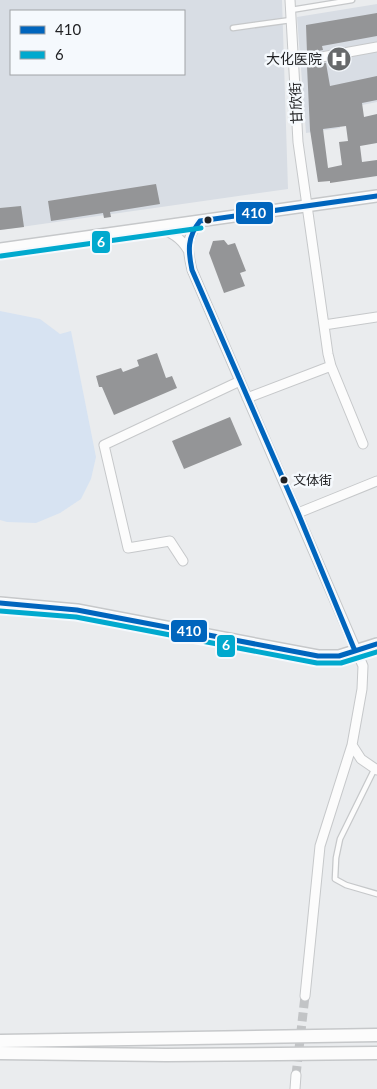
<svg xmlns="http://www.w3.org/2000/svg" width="377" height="1089" font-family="Lato,'Noto Sans SC',sans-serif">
  <rect width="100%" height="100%" fill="#eaecee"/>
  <!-- built -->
  <path fill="#d8dde4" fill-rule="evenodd" d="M 0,0 L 282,0 L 288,189 L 0,230 ZM 11,11 L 184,11 L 184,74 L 11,74 Z
    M 377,4 L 377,102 L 337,110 L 340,128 L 306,133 L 297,17 Z"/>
  <!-- green -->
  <path fill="#d7e3f2" d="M 0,311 L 40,319 L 60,334 L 71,331 L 96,457 L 91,479 L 81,499 L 60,513 L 36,523 L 7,522 L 0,520 Z"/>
  <!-- building -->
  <path fill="#949597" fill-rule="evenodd" d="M 377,13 L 377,36 L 322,46 L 323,50 L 307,53 L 306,25 Z
    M 326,63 L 330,86 L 377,76 L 377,100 L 362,103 L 364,117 L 377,114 L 377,143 L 360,146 L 362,162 L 377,160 L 377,176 L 330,183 L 330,181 L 318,182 L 310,130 L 307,66 ZM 346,126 L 348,141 L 339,142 L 342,165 L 328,168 L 323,129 Z
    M 156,184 L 160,204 L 110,212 L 111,217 L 104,218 L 103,213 L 51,221 L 48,201 Z
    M 21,206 L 24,227 L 0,230 L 0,208 Z
    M 224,240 L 228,245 L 235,243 L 246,271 L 240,273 L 245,286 L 224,293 L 209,253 L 213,241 Z
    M 157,353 L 166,378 L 172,376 L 177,388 L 114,415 L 102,387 L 99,387 L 96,376 L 121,368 L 123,372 L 139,366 L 137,360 Z
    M 230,417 L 242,445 L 184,469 L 172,441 Z"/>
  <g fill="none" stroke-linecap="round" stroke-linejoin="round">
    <!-- minor-tunnel -->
    <path stroke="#c2c4c6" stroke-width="9" stroke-dasharray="9 4.5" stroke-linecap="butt" d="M 296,1075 L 305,996"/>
    <defs>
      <path id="service" d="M 291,10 L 352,0
        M 233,28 L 291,20
        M 374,770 L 340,839 L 336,858 L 335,879 L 346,885 L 377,894"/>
      <path id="minor" d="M 290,0 L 298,142 L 328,354 L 331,366 L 363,444
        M 294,62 L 377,47
        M 200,221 C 185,238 187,249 192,270 L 363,666 L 362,689 L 352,745 L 320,846 L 305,996
        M 157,229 C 171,231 181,238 188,250
        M 324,325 L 377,317
        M 247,398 L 331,366
        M 298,513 L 377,481
        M 183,561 L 170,541 L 128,548 L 104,445 L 240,381
        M 352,745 L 361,759 L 377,770
        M 295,1089 L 296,1075"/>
      <path id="tertiary" d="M 0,249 L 377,196
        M 0,603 L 77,610 L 318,656 L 339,656 L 377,644"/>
      <path id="secondary" d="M 0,1041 L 377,1035
        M 0,1053 L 166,1055 L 377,1053"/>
    </defs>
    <!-- service casing -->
    <use href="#service" stroke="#c6c8ca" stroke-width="7"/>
    <!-- minor casing -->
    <use href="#minor" stroke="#c6c8ca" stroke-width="11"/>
    <!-- tertiary casing -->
    <use href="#tertiary" stroke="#c6c8ca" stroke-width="14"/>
    <!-- secondary casing -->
    <use href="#secondary" stroke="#c6c8ca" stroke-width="15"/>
    <!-- service -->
    <use href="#service" stroke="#fcfcfc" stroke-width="4.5"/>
    <!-- minor -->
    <use href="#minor" stroke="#fcfcfc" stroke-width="9"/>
    <!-- tertiary -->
    <use href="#tertiary" stroke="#fcfcfc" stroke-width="11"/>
    <!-- secondary -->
    <use href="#secondary" stroke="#fcfcfc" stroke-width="12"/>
    <defs>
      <path id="bus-1" d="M 0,603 L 77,610 L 318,656 L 339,656 L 377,644
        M 355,651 L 298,513 L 192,270 C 188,251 187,237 200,221 L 377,196"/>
      <path id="bus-2" d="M 1,256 L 201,228
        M 0,611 L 76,617 L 317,663 L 341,663 L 377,652"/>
    </defs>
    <!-- bus-1 casing -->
    <use href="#bus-1" stroke="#f5f9fd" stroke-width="9"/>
    <!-- bus-2 casing -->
    <use href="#bus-2" stroke="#f5f9fd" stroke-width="9"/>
    <!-- bus-1 -->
    <use href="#bus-1" stroke="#0065bd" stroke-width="5"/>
    <!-- bus-2 -->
    <use href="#bus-2" stroke="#00a9ce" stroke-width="5"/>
  </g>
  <!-- icons -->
  <defs>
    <symbol id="hospital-disc" viewBox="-11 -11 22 22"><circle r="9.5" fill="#67696b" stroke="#f5f9fd"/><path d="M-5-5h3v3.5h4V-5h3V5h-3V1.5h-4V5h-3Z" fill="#fff"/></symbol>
  </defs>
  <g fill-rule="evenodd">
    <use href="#hospital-disc" x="325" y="45" width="28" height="28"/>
  </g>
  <!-- markers -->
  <g fill="#212224" stroke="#f5f9fd" stroke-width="2">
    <circle cx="208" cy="220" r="4.5"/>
    <circle cx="284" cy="480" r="4.5"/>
  </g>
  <g text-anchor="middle" stroke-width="5" stroke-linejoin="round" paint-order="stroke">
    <!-- bus labels -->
    <g font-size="13" fill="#212224" stroke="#f5f9fd" text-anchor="start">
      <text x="293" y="485">文体街</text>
    </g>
    <!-- poi labels -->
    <g font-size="14" fill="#212224" stroke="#f5f9fd" text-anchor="end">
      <text x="322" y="64">大化医院</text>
    </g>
    <!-- street labels -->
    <g font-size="14" fill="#212224" stroke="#f5f9fd">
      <text transform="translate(296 103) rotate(-93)" y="5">甘欣街</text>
    </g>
  </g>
  <g stroke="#f5f9fd" stroke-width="2">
    <rect x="235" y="201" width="39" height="24" rx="5" fill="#0065bd"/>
    <rect x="91" y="230" width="20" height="24" rx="5" fill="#00a9ce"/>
    <rect x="170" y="619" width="38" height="24" rx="5" fill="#0065bd"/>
    <rect x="216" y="634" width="20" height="24" rx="5" fill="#00a9ce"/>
  </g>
  <g font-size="14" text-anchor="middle" font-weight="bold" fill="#fff">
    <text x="254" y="218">410</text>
    <text x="101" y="247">6</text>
    <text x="189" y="636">410</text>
    <text x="226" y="650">6</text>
  </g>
  <!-- legend -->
  <rect x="10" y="10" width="175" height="65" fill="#f5f9fd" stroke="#a0a3a6"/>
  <rect x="20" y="26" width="25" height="8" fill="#0065bd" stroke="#a0a3a6"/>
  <text x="55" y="35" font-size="15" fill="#212224">410</text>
  <rect x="20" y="51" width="25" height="8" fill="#00a9ce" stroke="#a0a3a6"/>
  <text x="55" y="60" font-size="15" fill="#212224">6</text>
</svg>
